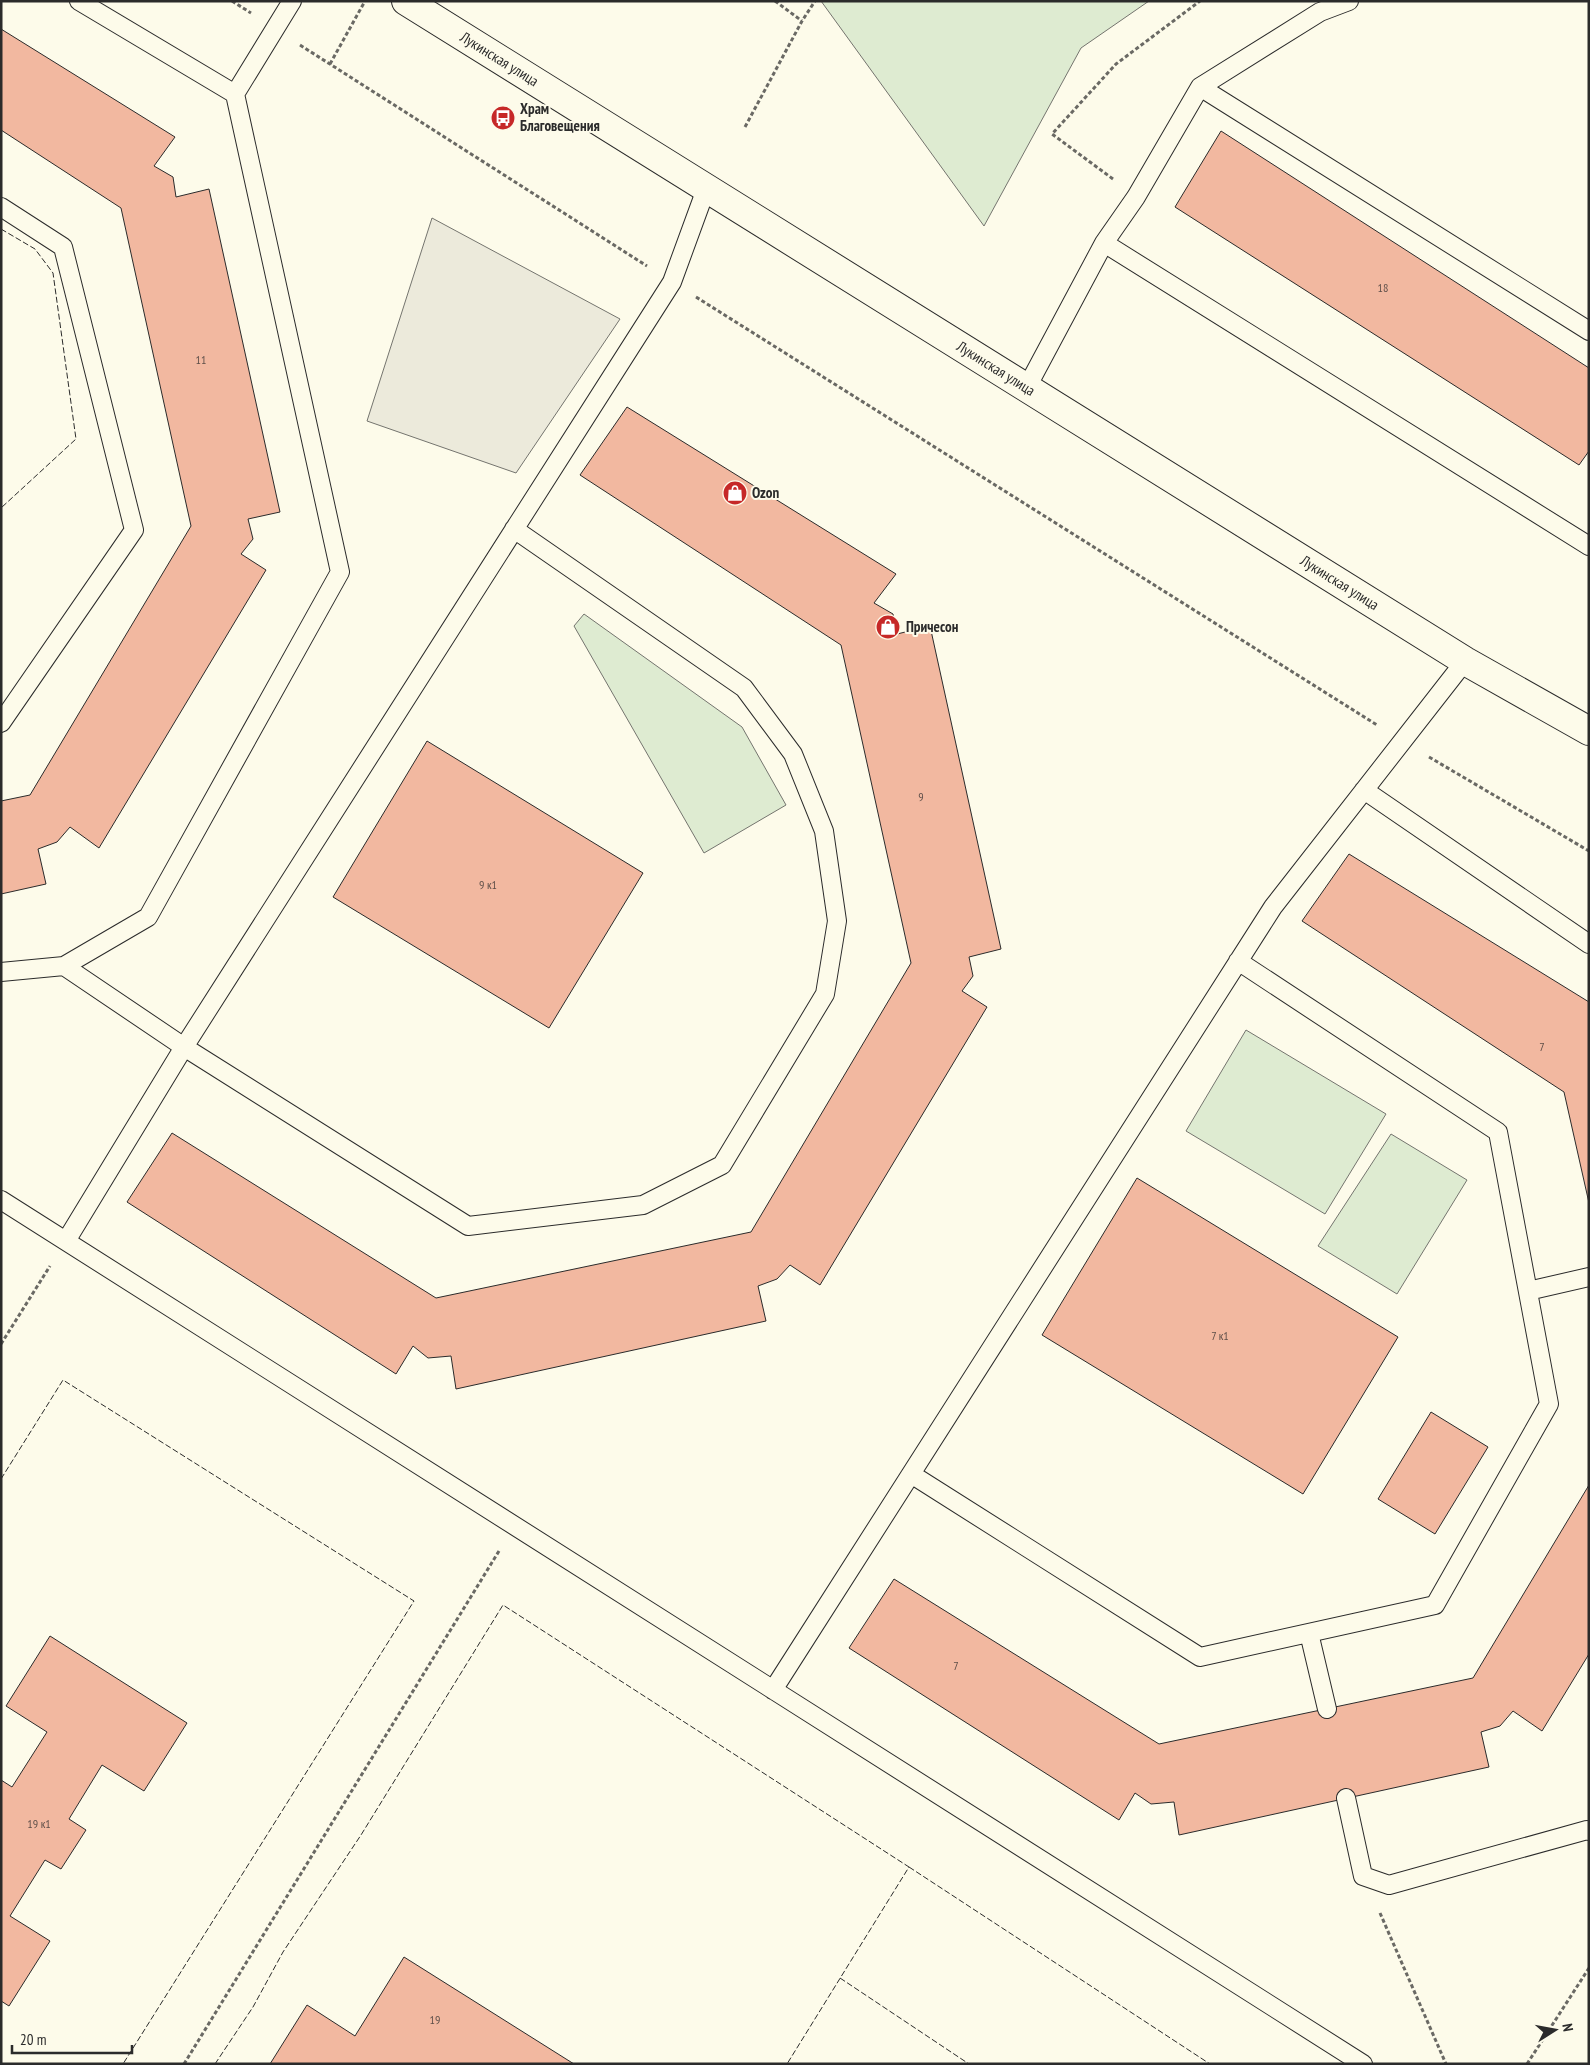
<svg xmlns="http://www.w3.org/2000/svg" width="1590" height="2065" font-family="'PT Sans Narrow',sans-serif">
  <rect width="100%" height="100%" fill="#fdfbea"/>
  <!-- green -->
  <path fill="#deebd1" stroke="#74746e" d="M 821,1 L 1149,1 L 1081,48 L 984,226 Z
    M 584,614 L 742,727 L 786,805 L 704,853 L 574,626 Z
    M 1246,1030 L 1386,1114 L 1325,1214 L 1186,1131 Z
    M 1391,1134 L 1467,1180 L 1397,1294 L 1318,1246 Z"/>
  <!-- parking -->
  <path fill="#eceadb" stroke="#74746e" d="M 432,218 L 620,319 L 516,473 L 367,421 Z"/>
  <!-- building -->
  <path fill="#f2b8a0" stroke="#2b2b2b" d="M 1,29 L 175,137 L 154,166 L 173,177 L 176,197 L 209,189 L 280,512 L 248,519 L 253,539 L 241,554 L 266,570 L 99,848 L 70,827 L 57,842 L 38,849 L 46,884 L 1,894 L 1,801 L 30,795 L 191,526 L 121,208 L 1,130 Z
    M 1221,131 L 1589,368 L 1589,451 L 1579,465 L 1175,207 Z
    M 627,407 L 896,574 L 874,603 L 893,614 L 897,634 L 930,626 L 1001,949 L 969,957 L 973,976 L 962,991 L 987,1007 L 820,1285 L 790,1265 L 777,1279 L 758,1286 L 766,1321 L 456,1389 L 451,1356 L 428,1358 L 413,1346 L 396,1374 L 127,1202 L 172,1133 L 436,1298 L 751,1232 L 911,963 L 841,645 L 580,475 Z
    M 427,741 L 643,873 L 549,1028 L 333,897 Z
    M 1349,854 L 1589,1002 L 1589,1203 L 1564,1092 L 1302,921 Z
    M 1137,1178 L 1398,1337 L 1303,1494 L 1042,1335 Z
    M 1431,1412 L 1488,1447 L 1435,1534 L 1378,1499 Z
    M 1589,1485 L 1589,1654 L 1542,1731 L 1513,1711 L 1500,1726 L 1481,1732 L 1489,1767 L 1179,1835 L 1174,1802 L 1151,1804 L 1135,1793 L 1119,1820 L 849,1648 L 894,1579 L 1159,1744 L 1473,1678 Z
    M 50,1636 L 187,1723 L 144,1791 L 102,1765 L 69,1819 L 86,1830 L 61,1869 L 45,1860 L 10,1916 L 50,1941 L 9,2006 L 1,2001 L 1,1780 L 12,1787 L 47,1732 L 6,1706 Z
    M 404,1957 L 574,2064 L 270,2064 L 307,2005 L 355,2036 Z"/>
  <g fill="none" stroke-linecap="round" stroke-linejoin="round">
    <defs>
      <path id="lane" d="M 1200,87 L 1589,331
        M 235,94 L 292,1
        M 1,207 L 63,247 L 134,530 L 1,723
        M 1104,243 L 1589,546
        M 1026,389 L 1104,243 L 1136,197 L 1200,87 L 1320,12 L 1349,1
        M 1364,790 L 1589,944
        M 64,966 L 148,917 L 340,572 L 235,94 L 79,1
        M 1,972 L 64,966 L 184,1047 L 468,1226 L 643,1205 L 722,1165 L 825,994 L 837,921 L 824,831 L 793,754 L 744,688 L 514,529
        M 1,1200 L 1363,2064
        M 66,1241 L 184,1047 L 672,282 L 706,189
        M 1528,1291 L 1589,1277
        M 911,1474 L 1200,1657 L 1435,1605 L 1549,1404 L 1498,1132 L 1238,961
        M 1309,1633 L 1327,1709
        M 773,1690 L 1273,907 L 1465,661
        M 1346,1798 L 1363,1876 L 1389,1885 L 1587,1830 L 1589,1831"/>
      <g id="secondary">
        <path id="s1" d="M 406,1 L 1465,661 L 1589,731"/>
      </g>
    </defs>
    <!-- lane casing -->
    <use href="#lane" stroke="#2b2b2b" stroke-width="20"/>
    <!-- secondary casing -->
    <use href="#secondary" stroke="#2b2b2b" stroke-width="30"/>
    <!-- path -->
    <path stroke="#6a6964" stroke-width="3" stroke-dasharray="4 2.5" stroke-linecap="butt" d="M 232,1 L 251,13
      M 775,1 L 802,21
      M 300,45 L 647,266
      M 330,64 L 365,1
      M 745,127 L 802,21 L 815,1
      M 1113,179 L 1052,134 L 1116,64 L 1200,1
      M 696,297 L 1377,725
      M 1429,757 L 1589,851
      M 1,1344 L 50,1266
      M 1380,1913 L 1446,2064
      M 184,2064 L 499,1551
      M 1527,2064 L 1589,1968"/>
    <!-- lane -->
    <use href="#lane" stroke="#fdfbea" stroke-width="18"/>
    <!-- secondary -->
    <use href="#secondary" stroke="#fdfbea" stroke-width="28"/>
    <!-- fence -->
    <path stroke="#2b2b2b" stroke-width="1" stroke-dasharray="6 2.5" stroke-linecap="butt" d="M 1,229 L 35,249 L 53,273 L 76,439 L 1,508
      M 1,1479 L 63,1380 L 414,1601 L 123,2064
      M 909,1867 L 1210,2064
      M 840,1978 L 969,2064
      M 215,2064 L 253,2007 L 283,1952 L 361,1835 L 503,1605 L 909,1867 L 787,2064"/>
  </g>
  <!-- icons -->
  <defs>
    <symbol id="bus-disc" viewBox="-11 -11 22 22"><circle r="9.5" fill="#c62828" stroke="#fdfbea"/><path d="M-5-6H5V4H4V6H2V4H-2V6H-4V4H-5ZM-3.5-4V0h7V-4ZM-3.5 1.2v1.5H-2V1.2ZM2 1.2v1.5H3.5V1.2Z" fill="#fff"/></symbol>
    <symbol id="shop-disc" viewBox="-11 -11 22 22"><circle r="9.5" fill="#c62828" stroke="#fdfbea"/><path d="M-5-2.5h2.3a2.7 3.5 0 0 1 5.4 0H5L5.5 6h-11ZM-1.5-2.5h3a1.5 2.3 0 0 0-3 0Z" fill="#fff"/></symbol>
  </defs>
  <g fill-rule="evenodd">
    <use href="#bus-disc" x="489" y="104" width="28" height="28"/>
    <use href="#shop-disc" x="721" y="479" width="28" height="28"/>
    <use href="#shop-disc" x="874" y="613" width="28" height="28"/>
  </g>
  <g text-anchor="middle" stroke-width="4" stroke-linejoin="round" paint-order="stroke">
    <!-- number labels -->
    <g font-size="12" fill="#5d4e48">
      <text x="1383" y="292">18</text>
      <text x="201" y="364">11</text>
      <text x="921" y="801">9</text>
      <text x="488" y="889">9 к1</text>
      <text x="1542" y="1051">7</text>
      <text x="1220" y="1340">7 к1</text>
      <text x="956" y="1670">7</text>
      <text x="39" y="1828">19 к1</text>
      <text x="435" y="2024">19</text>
    </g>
    <!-- street labels -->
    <g font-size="15" fill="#2b2b2b" stroke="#fdfbea">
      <text dy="5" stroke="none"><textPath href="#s1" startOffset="110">Лукинская улица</textPath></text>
      <text dy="5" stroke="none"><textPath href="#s1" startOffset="695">Лукинская улица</textPath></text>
      <text dy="5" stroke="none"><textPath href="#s1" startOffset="1100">Лукинская улица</textPath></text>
    </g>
    <!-- poi labels -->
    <g font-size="15" font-weight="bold" fill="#2b2b2b" stroke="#fdfbea" text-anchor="start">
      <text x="520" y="114">Храм<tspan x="520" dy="17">Благовещения</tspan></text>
      <text x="752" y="498">Ozon</text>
      <text x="906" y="632">Причесон</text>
    </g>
  </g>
  <!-- border -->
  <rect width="1590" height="2065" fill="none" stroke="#2b2b2b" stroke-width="5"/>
  <!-- north arrow -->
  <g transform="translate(1555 2030) rotate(79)" stroke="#fdfbea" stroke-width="4" paint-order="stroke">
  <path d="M0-4L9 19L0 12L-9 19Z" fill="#2b2b2b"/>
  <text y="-8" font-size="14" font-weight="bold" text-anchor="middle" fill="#2b2b2b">N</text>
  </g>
  <!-- scale -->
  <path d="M12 2045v8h120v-8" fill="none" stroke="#2b2b2b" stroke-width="2.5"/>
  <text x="20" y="2045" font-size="15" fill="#2b2b2b" stroke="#fdfbea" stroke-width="4" paint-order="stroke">20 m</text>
</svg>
